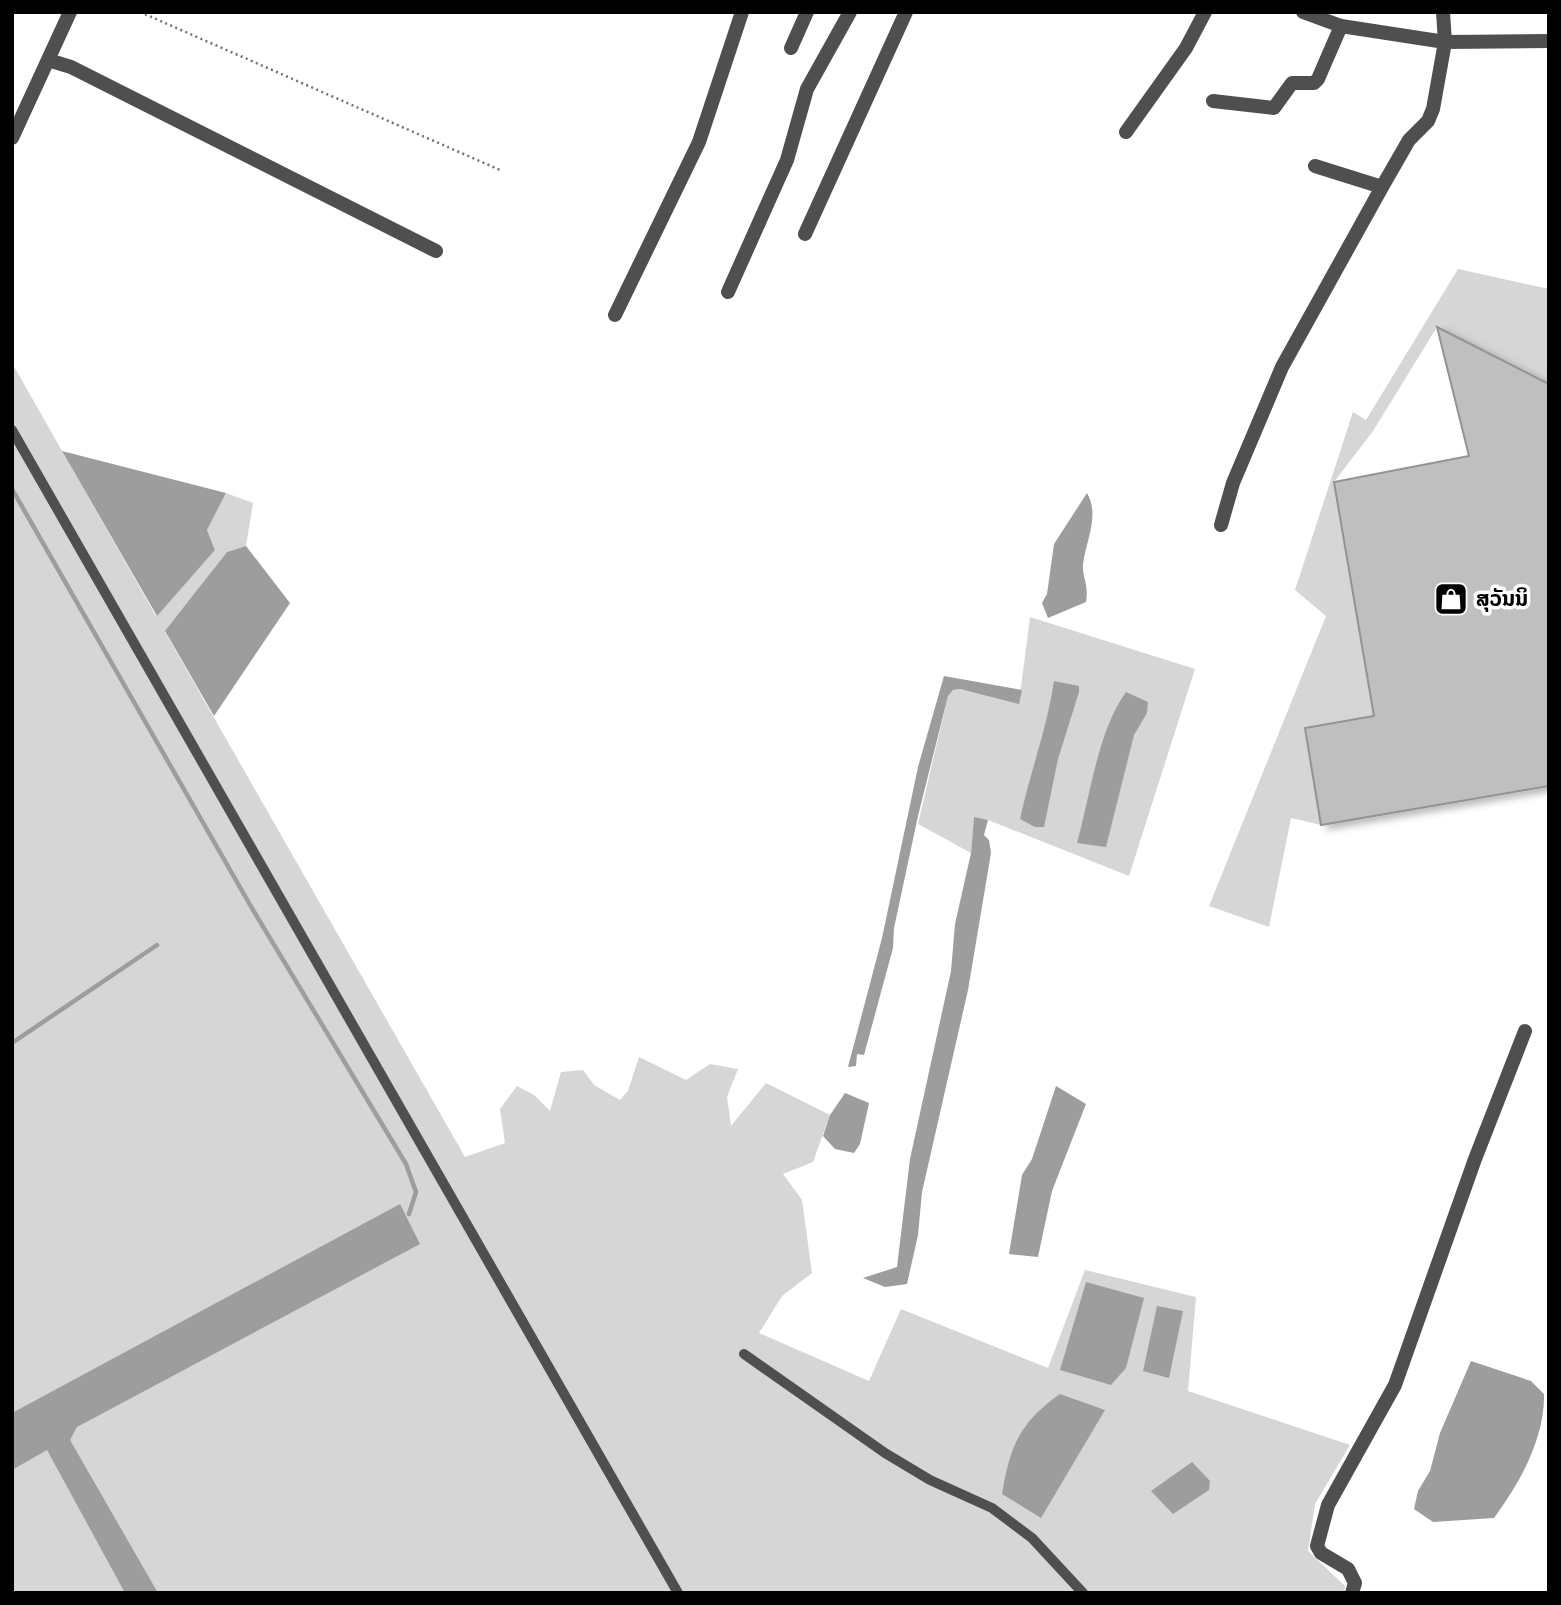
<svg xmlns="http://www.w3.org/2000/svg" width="1561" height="1605" font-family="Poppins,'Noto Sans Lao',sans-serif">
  <defs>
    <filter id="shadow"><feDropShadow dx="7" dy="4" stdDeviation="3.5" flood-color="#0004"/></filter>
  </defs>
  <rect width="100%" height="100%" fill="#fff"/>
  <!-- green -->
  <path fill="#d6d6d6" d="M 1458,269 L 1549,289 L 1549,384 L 1437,327 L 1373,431 L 1334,482 L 1374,716 L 1305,728 L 1321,825 L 1291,818 L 1269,927 L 1209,906 L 1326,616 L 1295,590 L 1353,412 L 1366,420 Z
    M 12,363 L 156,616 L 215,550 L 207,530 L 226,493 L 253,503 L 246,546 L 227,552 L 165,632 L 465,1157 L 505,1143 L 500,1109 L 517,1086 L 534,1095 L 550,1111 L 561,1072 L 583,1070 L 594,1085 L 620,1100 L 628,1091 L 639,1057 L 686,1080 L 710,1064 L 738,1069 L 727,1097 L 731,1126 L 766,1083 L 830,1115 L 813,1162 L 783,1174 L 802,1200 L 812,1273 L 782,1296 L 759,1333 L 869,1381 L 901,1309 L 1048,1368 L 1085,1270 L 1196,1297 L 1188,1391 L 1350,1445 L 1315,1504 L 1308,1551 L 1345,1586 L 1344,1593 L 12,1593 Z
    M 1030,617 L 1195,669 L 1129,876 L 988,820 L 974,818 L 971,853 L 918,824 L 948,696 L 953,690 L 960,689 L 1019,703 Z"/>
  <!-- water -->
  <path fill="#9d9d9d" d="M 62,451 L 226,493 L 207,530 L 215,550 L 157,616 Z
    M 1087,493 C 1100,515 1086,541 1083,564 C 1082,578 1089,583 1086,602 L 1048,618 L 1042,603 L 1047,594 L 1054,544 Z
    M 246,546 L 290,603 L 214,716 L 165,631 L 227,552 Z
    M 944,676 L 1022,690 L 1019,704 L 960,689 L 953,690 L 948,696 L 918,816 L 894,928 L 893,948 L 864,1055 L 857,1054 L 856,1066 L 848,1067 L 882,938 L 918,767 Z
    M 1054,681 L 1079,686 L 1079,692 L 1058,759 L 1044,827 L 1035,827 L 1020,819 C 1030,773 1047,728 1054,681 Z
    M 1126,692 L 1148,702 L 1147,713 L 1134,735 L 1106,847 L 1077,843 C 1090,797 1098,730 1126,692 Z
    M 974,817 L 988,820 L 984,835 L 989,840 L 991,853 L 968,990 L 922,1192 L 918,1235 L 907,1284 L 885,1287 L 863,1278 L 897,1267 L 910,1159 L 951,971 L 955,924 L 971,853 Z
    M 1056,1086 L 1086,1104 L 1052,1191 L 1038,1257 L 1009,1254 L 1022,1175 L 1032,1159 Z
    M 845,1093 L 869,1103 L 860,1144 L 854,1153 L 835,1149 L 823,1136 L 830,1115 Z
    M 400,1204 L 420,1244 L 77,1427 L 70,1440 L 158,1593 L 125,1593 L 47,1450 L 12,1470 L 12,1413 Z
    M 1086,1282 L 1144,1298 L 1126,1368 L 1111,1385 L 1060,1370 Z
    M 1157,1306 L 1183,1311 L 1169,1378 L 1143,1371 Z
    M 1471,1361 L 1531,1381 L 1544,1394 C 1545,1438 1520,1483 1494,1518 L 1433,1522 L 1414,1509 L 1418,1491 L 1430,1471 L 1440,1433 Z
    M 1060,1394 L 1105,1410 L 1041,1518 L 1002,1494 C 1010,1446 1020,1422 1060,1394 Z
    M 1192,1462 L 1210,1481 L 1209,1490 L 1173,1514 L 1151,1491 Z"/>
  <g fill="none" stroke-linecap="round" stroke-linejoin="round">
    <!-- stream -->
    <path stroke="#9d9d9d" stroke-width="4.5" d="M 12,489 L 253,910 L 406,1164 L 416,1192 L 409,1214
      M 12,1043 L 157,945"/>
  </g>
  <!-- building -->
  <path fill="#bfbfbf" stroke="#939393" stroke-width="2" filter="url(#shadow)" d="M 1437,327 L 1549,384 L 1549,786 L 1321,825 L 1305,728 L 1374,716 L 1334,482 L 1469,456 Z"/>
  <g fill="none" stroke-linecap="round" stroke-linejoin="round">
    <!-- path -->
    <path stroke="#717171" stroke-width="2.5" stroke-dasharray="2 3.5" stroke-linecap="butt" d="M 140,12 L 500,170"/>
    <!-- lane -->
    <path stroke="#4f4f4f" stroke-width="10" d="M 12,430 L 678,1593
      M 744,1354 L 885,1453 L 930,1480 L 992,1508 L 1032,1538 L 1083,1593"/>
    <!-- street -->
    <path stroke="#4f4f4f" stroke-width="14" d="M 1303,12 L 1341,26 L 1445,42 L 1549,41
      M 791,48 L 807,12
      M 48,60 L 71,67 L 436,251
      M 1213,101 L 1274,108 L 1292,83 L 1314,83 L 1318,79 L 1341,26
      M 1126,132 L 1186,48 L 1205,12
      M 12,138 L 70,12
      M 1315,166 L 1382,187
      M 805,234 L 906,12
      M 728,292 L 787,160 L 807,89 L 850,12
      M 615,315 L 699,142 L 742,12
      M 1221,525 L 1233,483 L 1282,367 L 1382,187 L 1409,140 L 1428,121 L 1433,109 L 1445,42 L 1443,12
      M 1352,1593 L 1355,1583 L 1348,1569 L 1321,1553 L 1317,1546 L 1328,1505 L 1395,1385 L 1475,1159 L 1525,1031"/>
  </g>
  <!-- icons -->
  <defs>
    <symbol id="shop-square" viewBox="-11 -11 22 22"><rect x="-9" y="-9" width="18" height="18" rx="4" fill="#000" stroke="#fff"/><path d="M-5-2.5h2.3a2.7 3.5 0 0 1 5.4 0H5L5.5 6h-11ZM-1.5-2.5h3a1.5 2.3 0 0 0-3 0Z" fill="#fff"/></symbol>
  </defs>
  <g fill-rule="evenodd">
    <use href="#shop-square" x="1432" y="580" width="38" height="38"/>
  </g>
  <g text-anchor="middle" stroke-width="7" stroke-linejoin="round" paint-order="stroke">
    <!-- poi labels -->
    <g font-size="21" font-weight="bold" fill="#000" stroke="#fff" text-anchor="start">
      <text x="1476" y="606">ສຸວັນນິ</text>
    </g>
  </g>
  <!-- border -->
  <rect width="1561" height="1605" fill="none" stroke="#000000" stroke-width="28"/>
</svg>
